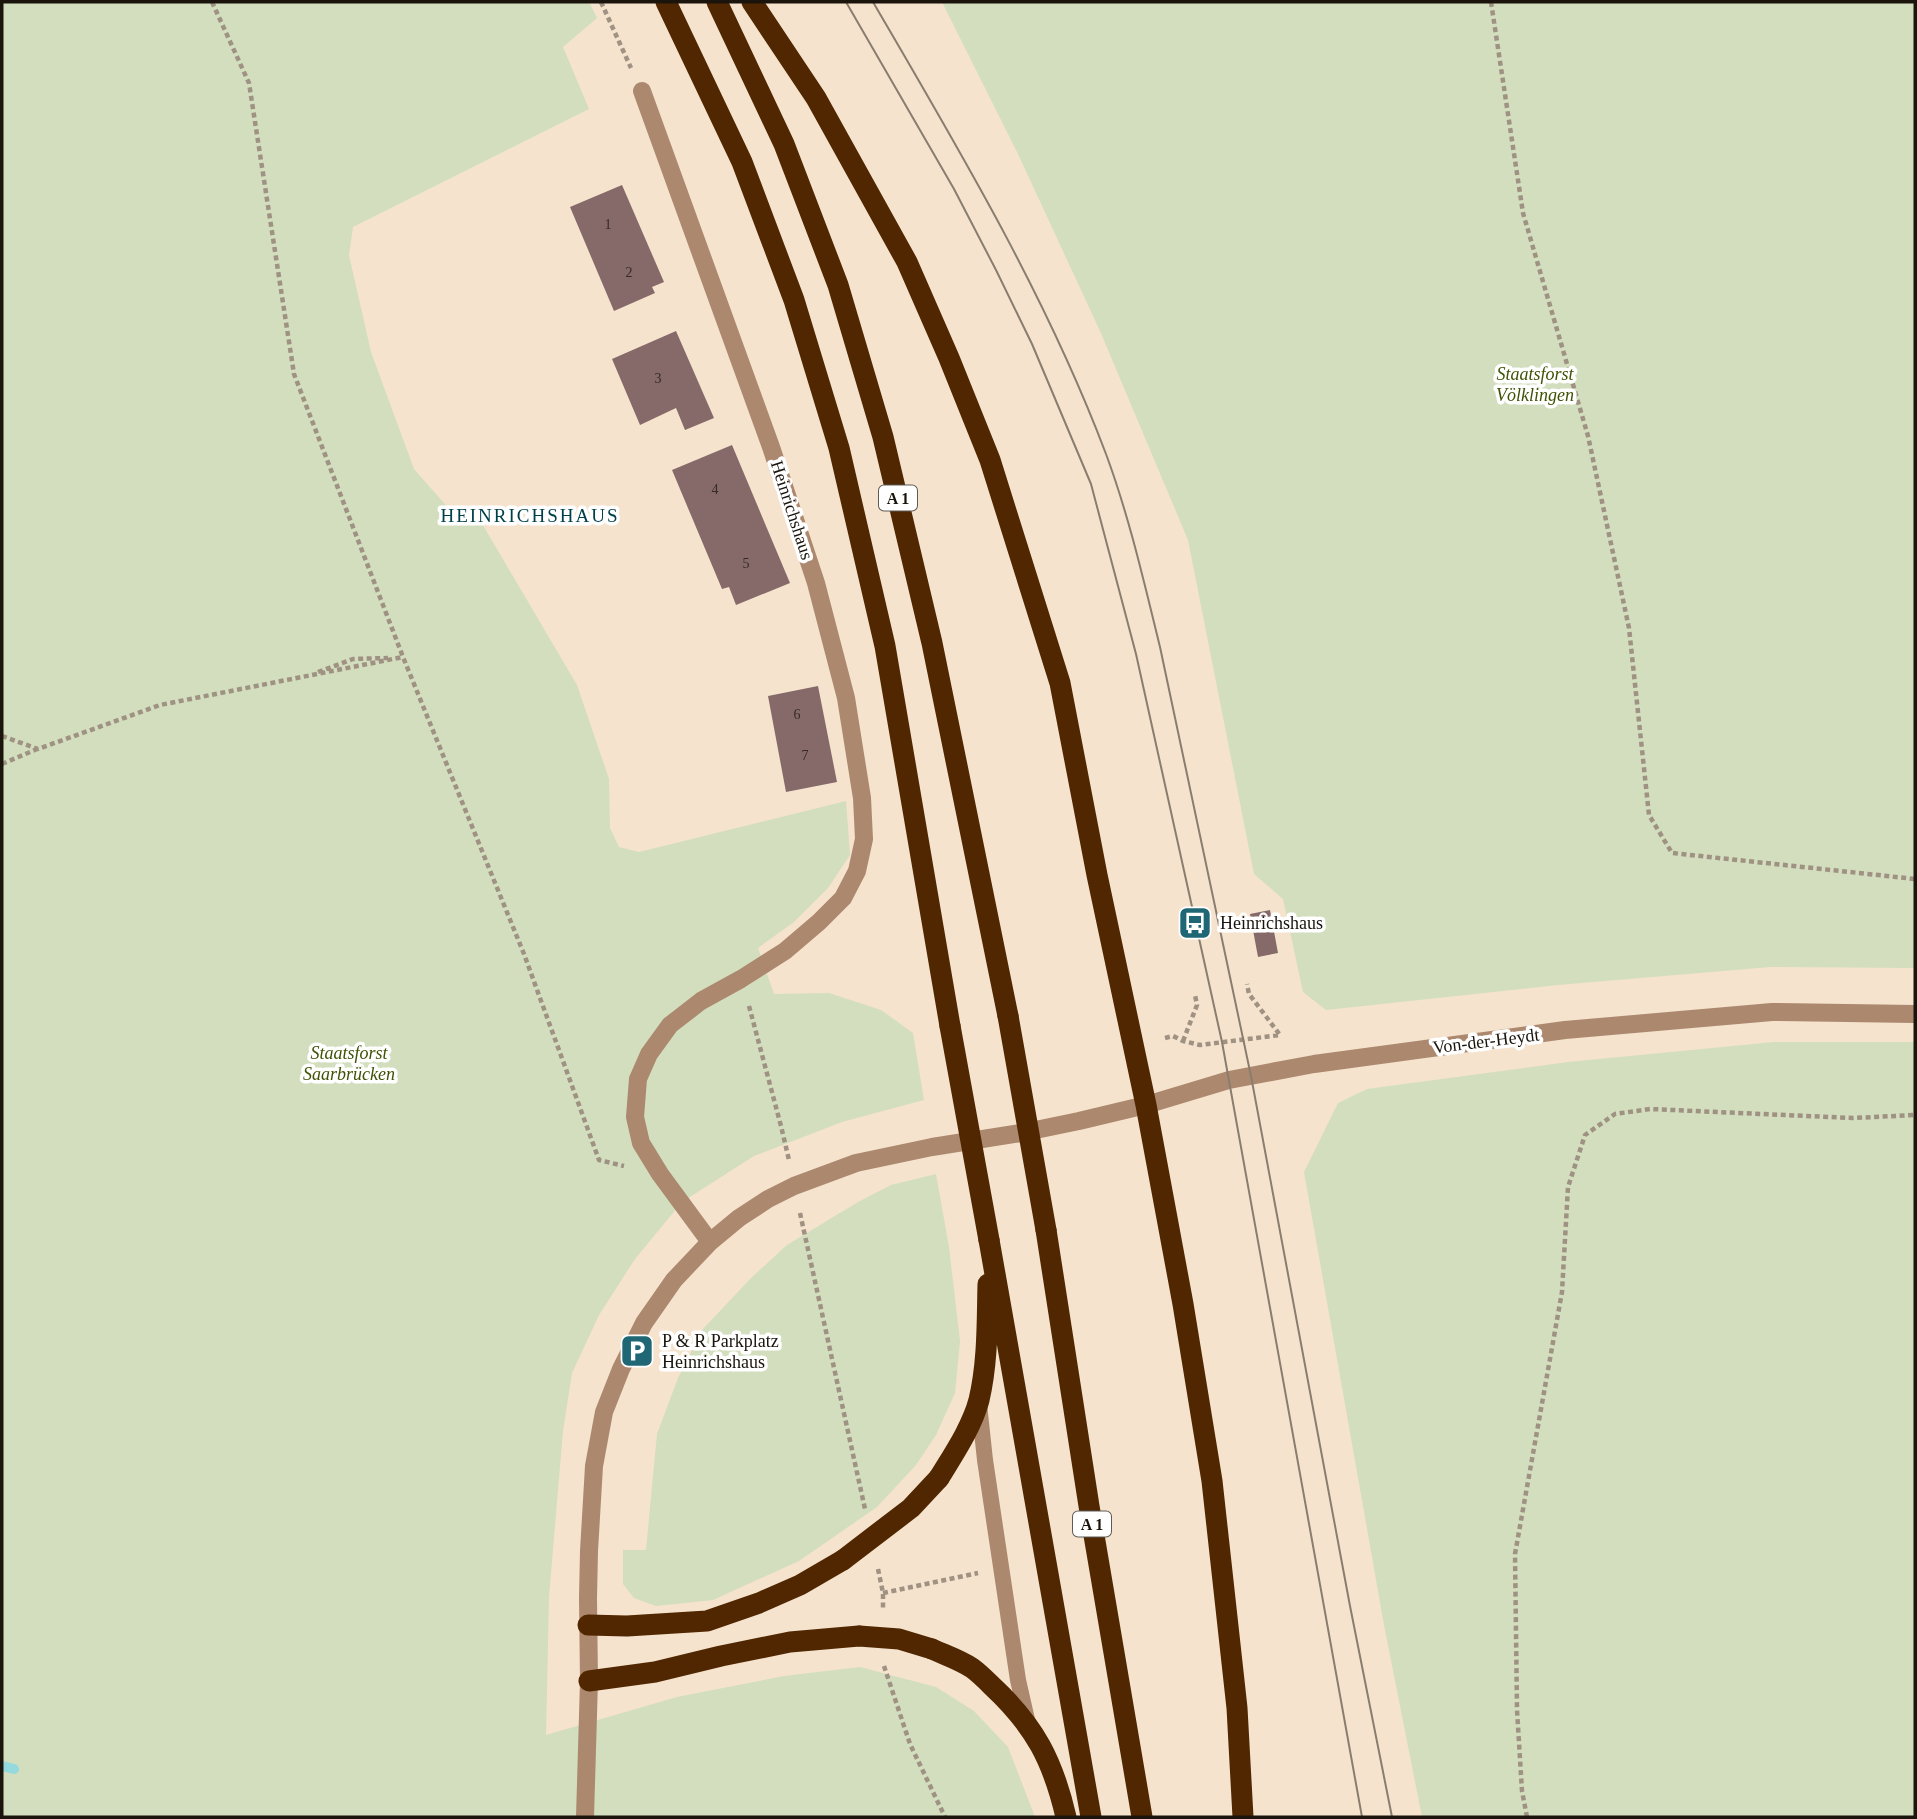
<svg xmlns="http://www.w3.org/2000/svg" width="1917" height="1819" font-family="Georgia,serif">
  <rect width="100%" height="100%" fill="#f5e3ce"/>
  <!-- green -->
  <path fill="#d2debe" d="M 2,2 L 589,2 L 597,18 L 563,47 L 589,109 L 353,227 L 349,255 L 371,352 L 414,469 L 450,510 L 474,510 L 577,685 L 609,779 L 610,828 L 619,847 L 639,852 L 846,801 L 850,855 L 828,888 L 794,922 L 758,948 L 774,994 L 829,993 L 881,1010 L 913,1033 L 924,1100 L 842,1122 L 754,1156 L 682,1202 L 635,1259 L 599,1315 L 572,1373 L 563,1431 L 549,1597 L 546,1735 L 677,1697 L 784,1676 L 860,1667 L 936,1687 L 974,1711 L 1008,1747 L 1035,1817 L 2,1817 Z
    M 942,2 L 1915,2 L 1915,968 L 1770,967 L 1558,985 L 1326,1010 L 1303,992 L 1283,899 L 1254,874 L 1188,540 L 1100,331 L 1018,154 Z
    M 1774,1042 L 1915,1042 L 1915,1817 L 1422,1817 L 1384,1625 L 1304,1172 L 1338,1103 L 1367,1089 L 1568,1062 Z
    M 936,1174 L 949,1247 L 960,1341 L 955,1393 L 936,1435 L 916,1465 L 877,1507 L 799,1561 L 713,1600 L 656,1606 L 634,1598 L 623,1584 L 623,1550 L 646,1550 L 657,1434 L 678,1378 L 703,1329 L 751,1278 L 787,1245 L 858,1202 L 891,1185 Z"/>
  <g fill="none" stroke-linecap="round" stroke-linejoin="round">
    <!-- stream -->
    <path stroke="#94d9dd" stroke-width="10" d="M 2,1766 L 14,1769"/>
  </g>
  <!-- building -->
  <path fill="#856a69" d="M 622,185 L 664,282 L 652,287 L 655,293 L 614,311 L 570,207 Z
    M 676,331 L 714,418 L 685,430 L 676,408 L 640,425 L 612,359 Z
    M 732,445 L 790,583 L 736,605 L 729,587 L 722,589 L 672,470 Z
    M 818,686 L 837,782 L 786,792 L 768,696 Z
    M 1270,910 L 1278,953 L 1258,957 L 1250,914 Z"/>
  <g fill="none" stroke-linecap="round" stroke-linejoin="round">
    <!-- path -->
    <path stroke="#9f9282" stroke-width="4.5" stroke-dasharray="5 3.5" stroke-linecap="butt" d="M 212,2 L 249,83 L 294,374 L 403,657 L 524,954 L 599,1160 L 624,1166
      M 601,2 L 631,68
      M 1491,2 L 1523,213 L 1588,436 L 1629,628 L 1649,815 L 1672,853 L 1915,879
      M 318,672 L 353,659 L 388,658
      M 2,736 L 38,749 L 160,705 L 403,657
      M 2,764 L 37,749
      M 749,1006 L 781,1126 L 789,1160
      M 1165,1038 L 1173,1036 L 1183,1041 L 1200,1045 L 1280,1035 L 1249,994 L 1247,984
      M 1183,1041 L 1197,1005 L 1195,995
      M 800,1213 L 865,1509
      M 878,1569 L 883,1593 L 883,1608
      M 883,1593 L 978,1573
      M 884,1666 L 910,1744 L 945,1817
      M 1527,1817 L 1522,1791 L 1517,1710 L 1515,1554 L 1562,1292 L 1568,1187 L 1585,1135 L 1615,1114 L 1650,1109 L 1853,1118 L 1915,1115"/>
    <!-- lane -->
    <path stroke="#ac886e" stroke-width="16" d="M 979,1404 L 985,1460 L 1018,1680 L 1028,1724"/>
    <!-- street -->
    <path stroke="#ac886e" stroke-width="18" d="M 642,91 L 771,447 L 816,583 L 846,698 L 862,798 L 864,839 L 857,871 L 843,898 L 819,922 L 785,951 L 741,979 L 701,1001 L 670,1025 L 649,1054 L 638,1079 L 635,1117 L 641,1143 L 660,1174 L 710,1242
      M 585,1817 L 589,1681 L 588,1598 L 589,1551 L 594,1466 L 604,1412 L 621,1369 L 644,1323 L 674,1280 L 710,1242 L 739,1218 L 768,1199 L 794,1186 L 856,1163 L 932,1147 L 1021,1133 L 1079,1121 L 1146,1105 L 1229,1080 L 1314,1064 L 1565,1030 L 1772,1012 L 1915,1014"/>
    <!-- highway -->
    <path stroke="#502700" stroke-width="21" d="M 666,2 L 742,162 L 794,300 L 839,448 L 885,646 L 950,1026
      M 717,2 L 784,144 L 838,285 L 883,437 L 932,643 L 1008,1016
      M 752,2 L 816,98 L 907,262 L 949,358 L 990,460 L 1060,683 L 1097,875 L 1146,1105 L 1183,1304 L 1212,1481 L 1237,1708 L 1243,1817
      M 1046,1230 L 1089,1506 L 1142,1817
      M 989,1240 L 1091,1817
      M 939,1478 C 953,1455 972,1427 979,1400 C 988,1362 987,1322 988,1284
      M 588,1625 L 627,1626 L 707,1621 L 759,1603 L 800,1585 L 843,1560
      M 932,1649 C 945,1655 960,1660 972,1668 C 979,1673 986,1680 992,1686 C 1035,1726 1053,1761 1066,1817
      M 589,1681 L 655,1672 L 721,1656 L 790,1642 L 859,1636"/>
    <!-- tram -->
    <path stroke="#897d6f" stroke-width="2" d="M 846,2 L 954,189 L 996,270 L 1032,344 L 1091,484 L 1136,654 L 1222,1042 L 1362,1817
      M 873,2 C 958,148 1046,295 1106,454 C 1129,516 1144,582 1160,647 L 1251,1076 L 1350,1606 L 1392,1817"/>
    <!-- highway-bridge -->
    <path stroke="#502700" stroke-width="21" d="M 1008,1016 L 1046,1230
      M 950,1026 L 989,1240
      M 843,1560 L 911,1508 L 939,1478
      M 859,1636 L 899,1639 L 932,1649"/>
  </g>
  <!-- icons -->
  <defs>
    <symbol id="bus-square" viewBox="-11 -11 22 22"><rect x="-9" y="-9" width="18" height="18" rx="4" fill="#1f6775" stroke="#fff"/><path d="M-5-6H5V4H4V6H2V4H-2V6H-4V4H-5ZM-3.5-4V0h7V-4ZM-3.5 1.2v1.5H-2V1.2ZM2 1.2v1.5H3.5V1.2Z" fill="#fff"/></symbol>
    <symbol id="parking-square" viewBox="-11 -11 22 22"><rect x="-9" y="-9" width="18" height="18" rx="4" fill="#1f6775" stroke="#fff"/><path d="M-3.5-5.5H1a3.5 3.5 0 0 1 0 7H-1V5.5H-3.5ZM-1-3.4V-.6H.8a1.4 1.4 0 0 0 0-2.8Z" fill="#fff"/></symbol>
  </defs>
  <g fill-rule="evenodd">
    <use href="#bus-square" x="1176" y="904" width="38" height="38"/>
    <use href="#parking-square" x="618" y="1332" width="38" height="38"/>
  </g>
  <g text-anchor="middle" stroke-width="7" stroke-linejoin="round" paint-order="stroke">
    <!-- number labels -->
    <g font-size="14" fill="#352a24">
      <text x="608" y="229">1</text>
      <text x="629" y="277">2</text>
      <text x="658" y="383">3</text>
      <text x="715" y="494">4</text>
      <text x="746" y="568">5</text>
      <text x="797" y="719">6</text>
      <text x="805" y="760">7</text>
    </g>
    <!-- shield labels -->
    <g fill="#fff" stroke="#5f5a56" stroke-width="2">
      <rect x="879" y="485.5" width="38" height="25" rx="5"/>
      <rect x="1073" y="1511.5" width="38" height="25" rx="5"/>
    </g>
    <g font-size="16" font-weight="bold" fill="#1a140d">
      <text x="898" y="504">A 1</text>
      <text x="1092" y="1530">A 1</text>
    </g>
    <!-- park labels -->
    <g font-size="18" font-style="italic" fill="#3f5204" stroke="#fff">
      <text x="1535" y="380">Staatsforst<tspan x="1535" dy="21">Völklingen</tspan></text>
      <text x="349" y="1059">Staatsforst<tspan x="349" dy="21">Saarbrücken</tspan></text>
    </g>
    <!-- street labels -->
    <g font-size="18" fill="#1a140d" stroke="#fff">
      <text transform="translate(792 510) rotate(72)" y="6">Heinrichshaus</text>
      <text transform="translate(1486 1041) rotate(-7)" y="6">Von-der-Heydt</text>
    </g>
    <!-- poi labels -->
    <g font-size="18" fill="#1a140d" stroke="#fff" text-anchor="start">
      <text x="1220" y="929">Heinrichshaus</text>
      <text x="662" y="1347">P &amp; R Parkplatz<tspan x="662" dy="21">Heinrichshaus</tspan></text>
    </g>
    <!-- neighbourhood labels -->
    <g font-size="19" letter-spacing="2" fill="#00404b" stroke="#fff">
      <text x="530" y="522">HEINRICHSHAUS</text>
    </g>
  </g>
  <!-- border -->
  <rect width="1917" height="1819" fill="none" stroke="#1a140d" stroke-width="7"/>
</svg>
